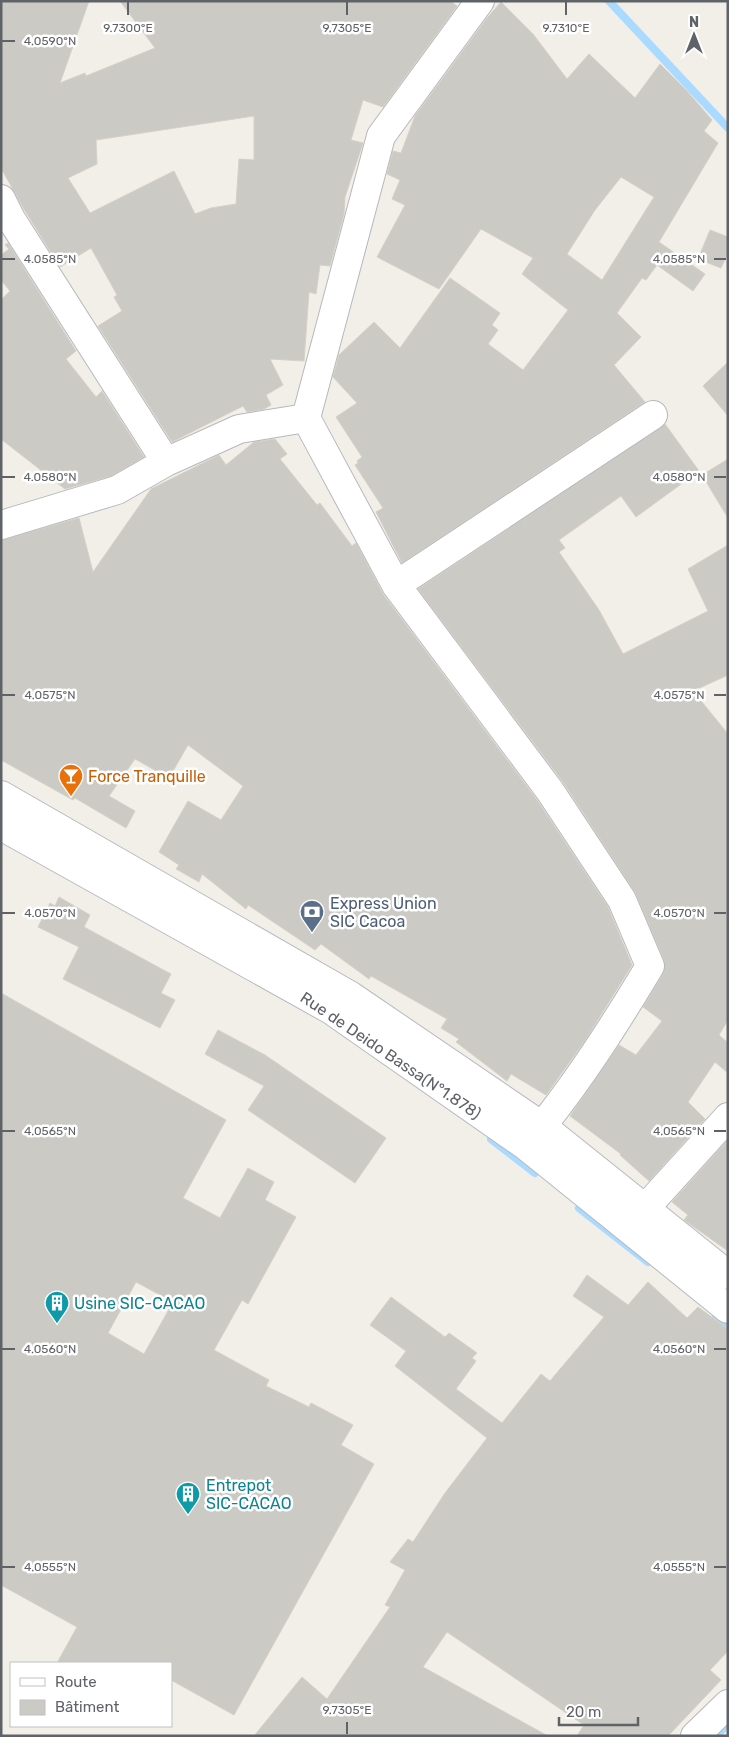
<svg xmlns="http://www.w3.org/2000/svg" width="729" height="1737" font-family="Rubik,sans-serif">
  <rect width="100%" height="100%" fill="#f1efe8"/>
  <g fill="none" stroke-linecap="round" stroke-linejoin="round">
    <!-- stream -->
    <path stroke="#aadaff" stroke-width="8" d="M 609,1 L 728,128
      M 491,1139 L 535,1173
      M 579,1208 L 648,1262
      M 716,1315 L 728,1325
      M 726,1726 L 728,1724
      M 715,1736 L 722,1730"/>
  </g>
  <!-- building -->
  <path fill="#cccac5" stroke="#d6d1c6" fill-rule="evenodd" d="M 1,1 L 89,1 L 60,83 L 85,73 L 86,76 L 155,48 L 120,1 L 450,1 L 457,6 L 383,107 L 363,100 L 351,140 L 363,143 L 345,197 L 344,214 L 330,266 L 320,265 L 316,294 L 309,292 L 304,361 L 270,359 L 283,385 L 266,395 L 271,405 L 264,409 L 247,412 L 243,406 L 172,442 L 98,326 L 122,311 L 114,297 L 117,295 L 91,248 L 60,267 L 25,211 L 1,168 ZM 254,116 L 254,160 L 239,159 L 236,204 L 211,208 L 195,214 L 174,171 L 90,213 L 68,178 L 97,164 L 96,140 Z
    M 501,2 L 533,34 L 567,79 L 589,54 L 635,98 L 660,64 L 687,91 L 712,120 L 704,131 L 718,143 L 659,242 L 705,274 L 693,291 L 657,265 L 646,280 L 642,278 L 617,313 L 641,337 L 614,365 L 645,402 L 402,563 L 376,512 L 383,508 L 355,465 L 358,463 L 357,461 L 362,457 L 336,417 L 357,403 L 333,377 L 339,355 L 374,322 L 400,348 L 450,278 L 500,313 L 492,325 L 498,330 L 488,344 L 523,370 L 568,310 L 522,274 L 533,258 L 481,229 L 439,289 L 377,257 L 405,205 L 392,199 L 400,180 L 387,174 L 393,151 L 401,153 L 415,116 L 487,18 ZM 621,177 L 654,197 L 602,280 L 567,254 L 595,210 Z
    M 710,230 L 728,237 L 728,253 L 721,268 L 698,259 Z
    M 8,243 L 76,351 L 66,359 L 96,397 L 102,391 L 144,457 L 111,476 L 65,489 L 1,439 L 1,300 L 10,291 L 1,280 L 1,255 L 9,249 L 5,245 Z
    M 728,362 L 728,416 L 703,386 Z
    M 665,424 L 699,471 L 636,517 L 621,496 L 559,540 L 565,548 L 559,552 L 599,610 L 623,654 L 708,611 L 688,569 L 728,545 L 728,675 L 693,691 L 728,734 L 728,1020 L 719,1035 L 728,1043 L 728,1073 L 715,1062 L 688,1102 L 705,1119 L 649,1181 L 620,1155 L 621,1154 L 570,1116 L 619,1045 L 636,1055 L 662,1021 L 643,1007 L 663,974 L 664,960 L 635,892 L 563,782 L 418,589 Z
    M 275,439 L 287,454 L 280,459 L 317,505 L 320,503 L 352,546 L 356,543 L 383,594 L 537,800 L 608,907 L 632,965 L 586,1039 L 546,1095 L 511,1074 L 507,1081 L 456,1042 L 459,1039 L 441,1028 L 447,1019 L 371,976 L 369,979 L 321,944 L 315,950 L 248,905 L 246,909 L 202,874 L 199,882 L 176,869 L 179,865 L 159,852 L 188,801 L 221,820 L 243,786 L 188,745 L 169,778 L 135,759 L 109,796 L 135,811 L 126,828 L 75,798 L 73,800 L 1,760 L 1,540 L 79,518 L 93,572 L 151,489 L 219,455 L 226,465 L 254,442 Z
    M 728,459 L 728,518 L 702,475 Z
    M 59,897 L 90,915 L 84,927 L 171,974 L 161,993 L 175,1000 L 160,1028 L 63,979 L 79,947 L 38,927 L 50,903 L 55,906 Z
    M 1,993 L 226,1120 L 183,1198 L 220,1218 L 248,1168 L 274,1182 L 265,1200 L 296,1217 L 248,1304 L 242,1300 L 214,1350 L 269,1380 L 266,1386 L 309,1407 L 311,1403 L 353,1425 L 341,1445 L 374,1464 L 234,1715 L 171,1680 L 171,1663 L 57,1663 L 77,1627 L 1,1585 ZM 136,1282 L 173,1302 L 144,1354 L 108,1333 Z
    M 218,1030 L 265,1055 L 386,1138 L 355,1183 L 248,1110 L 264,1086 L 205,1054 Z
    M 727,1141 L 728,1142 L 728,1251 L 684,1220 L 688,1215 L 672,1202 Z
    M 587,1275 L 628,1305 L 648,1282 L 687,1318 L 698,1307 L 728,1329 L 728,1651 L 710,1670 L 721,1680 L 668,1736 L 577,1736 L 584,1725 L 447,1632 L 423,1667 L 548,1736 L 254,1736 L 302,1677 L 327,1699 L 390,1607 L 385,1605 L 405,1570 L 390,1562 L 408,1539 L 413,1542 L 445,1493 L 487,1438 L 395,1366 L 406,1351 L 370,1325 L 391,1297 L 445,1337 L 449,1333 L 477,1353 L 472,1358 L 476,1361 L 456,1389 L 502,1423 L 541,1374 L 550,1381 L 604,1317 L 573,1296 Z"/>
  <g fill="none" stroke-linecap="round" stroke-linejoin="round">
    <defs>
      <path id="minor" d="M 480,1 L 381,136 L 306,418 L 396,585 L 550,791 L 622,900 L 650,966 C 617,1021 583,1075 542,1126
        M 1,199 L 11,219 L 166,462
        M 1,525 L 117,490 L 166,462 L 239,429 L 306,418
        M 396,585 L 653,415
        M 629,1226 L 728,1117"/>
      <path id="tertiary" d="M 695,1736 L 728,1704"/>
      <path id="secondary" d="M 1,795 L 351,996 L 542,1126 L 728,1275
        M 1,826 L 331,1010 L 526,1146 L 728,1309"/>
    </defs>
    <!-- minor casing -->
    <use href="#minor" stroke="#b5b8bc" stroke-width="30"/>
    <!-- tertiary casing -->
    <use href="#tertiary" stroke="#b5b8bc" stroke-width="30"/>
    <!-- secondary casing -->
    <use href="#secondary" stroke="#b6babf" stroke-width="30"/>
    <!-- minor -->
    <use href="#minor" stroke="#fff" stroke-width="28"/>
    <!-- tertiary -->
    <use href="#tertiary" stroke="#fff" stroke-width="28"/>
    <!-- secondary -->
    <use href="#secondary" stroke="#fff" stroke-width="28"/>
  </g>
  <!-- ticks -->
  <path fill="none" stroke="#5f6368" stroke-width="2" d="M 128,2 L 128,15M 347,2 L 347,15M 566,2 L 566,15M 2,41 L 15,41M 2,259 L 15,259M 714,259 L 726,259M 2,477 L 15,477M 714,477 L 726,477M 2,695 L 15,695M 714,695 L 726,695M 2,913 L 15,913M 714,913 L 726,913M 2,1131 L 15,1131M 714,1131 L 726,1131M 2,1349 L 15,1349M 714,1349 L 726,1349M 2,1567 L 15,1567M 714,1567 L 726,1567M 347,1722 L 347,1734"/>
  <!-- icons -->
  <defs>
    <symbol id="bar-pin" viewBox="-11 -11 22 30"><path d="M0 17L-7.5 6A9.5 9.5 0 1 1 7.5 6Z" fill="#e8710a" stroke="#fff"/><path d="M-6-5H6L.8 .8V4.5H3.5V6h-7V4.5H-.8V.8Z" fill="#fff"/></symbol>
    <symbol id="bank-pin" viewBox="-11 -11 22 30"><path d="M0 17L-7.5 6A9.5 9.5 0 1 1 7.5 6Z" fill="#5c6f8a" stroke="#fff"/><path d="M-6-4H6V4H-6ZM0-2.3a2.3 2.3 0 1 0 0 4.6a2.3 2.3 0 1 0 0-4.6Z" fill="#fff"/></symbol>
    <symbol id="building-pin" viewBox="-11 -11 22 30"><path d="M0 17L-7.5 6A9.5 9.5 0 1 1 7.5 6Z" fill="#0f9aa8" stroke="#fff"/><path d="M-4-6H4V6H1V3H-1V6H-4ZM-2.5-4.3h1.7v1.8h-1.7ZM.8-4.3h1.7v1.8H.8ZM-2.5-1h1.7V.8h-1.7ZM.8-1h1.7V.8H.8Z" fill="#fff"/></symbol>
  </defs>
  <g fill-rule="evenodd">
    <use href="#bar-pin" x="57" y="762" width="28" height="38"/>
    <use href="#bank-pin" x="298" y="898" width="28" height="38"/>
    <use href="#building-pin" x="43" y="1289" width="28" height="38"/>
    <use href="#building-pin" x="174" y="1480" width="28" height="38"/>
  </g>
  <g text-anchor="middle" stroke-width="5" stroke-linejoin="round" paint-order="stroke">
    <!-- food labels -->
    <g font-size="16" fill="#c56008" stroke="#fff" text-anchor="start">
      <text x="88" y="782">Force Tranquille</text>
    </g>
    <!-- service labels -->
    <g font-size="16" fill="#4e5e75" stroke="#fff" text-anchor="start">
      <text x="330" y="909">Express Union<tspan x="330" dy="18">SIC Cacoa</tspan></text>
    </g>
    <!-- street labels -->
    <g font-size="16" fill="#5f6368" stroke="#fff">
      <text transform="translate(391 1055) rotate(34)" y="6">Rue de Deido Bassa(N°1.878)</text>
    </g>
    <!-- culture labels -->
    <g font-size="16" fill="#0d838f" stroke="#fff" text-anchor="start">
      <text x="74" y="1309">Usine SIC-CACAO</text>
      <text x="206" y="1491">Entrepot<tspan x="206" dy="18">SIC-CACAO</tspan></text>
    </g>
  </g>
  <g font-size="12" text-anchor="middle" fill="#5f6368" stroke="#fff" stroke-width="5" stroke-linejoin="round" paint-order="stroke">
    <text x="128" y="32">9.7300°E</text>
    <text x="347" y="32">9.7305°E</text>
    <text x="566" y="32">9.7310°E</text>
    <text x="50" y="45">4.0590°N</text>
    <text x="50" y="263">4.0585°N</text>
    <text x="679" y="263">4.0585°N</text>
    <text x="50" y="481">4.0580°N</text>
    <text x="679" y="481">4.0580°N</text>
    <text x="50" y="699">4.0575°N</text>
    <text x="679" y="699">4.0575°N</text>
    <text x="50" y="917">4.0570°N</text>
    <text x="679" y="917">4.0570°N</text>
    <text x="50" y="1135">4.0565°N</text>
    <text x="679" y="1135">4.0565°N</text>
    <text x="50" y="1353">4.0560°N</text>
    <text x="679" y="1353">4.0560°N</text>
    <text x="50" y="1571">4.0555°N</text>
    <text x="679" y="1571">4.0555°N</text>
    <text x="347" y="1714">9.7305°E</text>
  </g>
  <!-- border -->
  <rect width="729" height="1737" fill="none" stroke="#5f6368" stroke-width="5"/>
  <!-- legend -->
  <rect x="10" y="1662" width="162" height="65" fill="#ffffff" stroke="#bfc1c3"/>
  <rect x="20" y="1678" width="25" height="8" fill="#ffffff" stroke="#bfc1c3"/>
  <text x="55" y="1687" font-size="15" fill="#5f6368">Route</text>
  <rect x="20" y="1700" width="25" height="15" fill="#cccac5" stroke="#bfc1c3"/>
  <text x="55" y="1712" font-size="15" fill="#5f6368">Bâtiment</text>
  <!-- north arrow -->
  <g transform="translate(694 35)" stroke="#ffffff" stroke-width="4" paint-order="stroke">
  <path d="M0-4L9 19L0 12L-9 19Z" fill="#5f6368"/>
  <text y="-8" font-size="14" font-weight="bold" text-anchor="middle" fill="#5f6368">N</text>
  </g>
  <!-- scale -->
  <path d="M559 1717v8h79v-8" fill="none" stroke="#5f6368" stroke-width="2.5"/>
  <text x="566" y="1717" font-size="15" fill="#5f6368" stroke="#ffffff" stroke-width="4" paint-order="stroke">20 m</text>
</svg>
